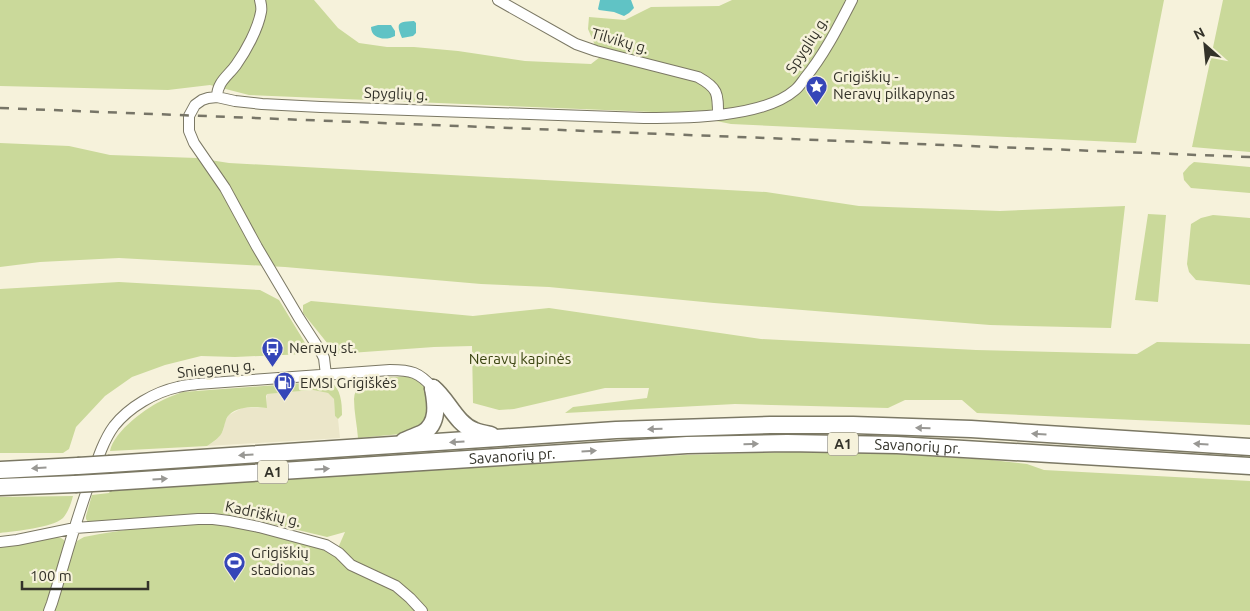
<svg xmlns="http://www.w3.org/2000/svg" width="1250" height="611" font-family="Ubuntu,sans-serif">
  <rect width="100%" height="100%" fill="#f6f2db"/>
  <!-- built -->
  <path fill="#ebe6c9" d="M 313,390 L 328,393 L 334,399 L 335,416 L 338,419 L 340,438 L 207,446 L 216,440 L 223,431 L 225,421 L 229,415 L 242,408 L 266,408 L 267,394 Z"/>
  <!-- green -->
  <path fill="#cad99a" d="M 0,0 L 314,0 L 338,28 L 359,43 L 387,47 L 414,47 L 458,51 L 525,61 L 591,64 L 600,57 L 588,29 L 589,17 L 625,20 L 651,7 L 719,6 L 732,0 L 1164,0 L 1136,143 L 731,124 L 677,113 L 249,95 L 210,85 L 168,90 L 0,86 Z
    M 1223,0 L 1250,0 L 1250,152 L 1192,147 Z
    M 0,143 L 69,146 L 110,155 L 197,158 L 229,163 L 766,192 L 859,206 L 1000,211 L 1125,206 L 1111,328 L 990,325 L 714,303 L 549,287 L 481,284 L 285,267 L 119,258 L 40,262 L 0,267 Z
    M 1194,162 L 1250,167 L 1250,193 L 1191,188 L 1184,180 L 1183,173 L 1189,166 Z
    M 1148,214 L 1166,215 L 1158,302 L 1135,300 Z
    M 1213,215 L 1250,218 L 1250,285 L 1196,280 L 1189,272 L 1187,264 L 1191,224 L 1201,218 Z
    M 119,282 L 260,290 L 279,300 L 310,351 L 306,354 L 235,357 L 201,356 L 165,365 L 132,377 L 105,396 L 76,427 L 69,449 L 63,453 L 0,453 L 0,289 Z
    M 311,301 L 473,316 L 549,308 L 761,339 L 976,350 L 1137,354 L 1157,342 L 1250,344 L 1250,425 L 977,413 L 962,400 L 905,400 L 888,408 L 735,404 L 565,413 L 573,407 L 647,398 L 649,388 L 605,388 L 514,409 L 499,410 L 473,403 L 472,346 L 434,347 L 336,354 L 303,313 L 303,305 Z
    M 410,376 C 432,390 429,396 430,420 L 411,433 L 358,438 C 357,425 354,412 354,399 C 355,375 392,378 410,376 Z
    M 330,381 C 341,389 342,402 342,415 L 338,419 L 335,416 L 334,399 L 328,393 L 313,390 L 267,394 L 266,396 L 267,408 C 255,407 238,406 229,415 C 225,419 225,425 223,430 C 221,437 213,442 207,446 L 110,451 C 114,431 147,407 165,399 C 171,396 177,394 183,392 Z
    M 827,451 L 879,453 L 992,460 L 1027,464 L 1044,470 L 1250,481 L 1250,611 L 54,611 L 62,587 L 73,550 L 77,541 L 84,537 C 129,528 177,522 223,523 L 338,548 L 345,532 L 327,537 L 240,516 L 219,514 L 193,514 L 99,522 L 88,522 L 86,519 L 86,516 L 92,495 L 109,493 L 110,491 L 283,479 L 684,455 Z
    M 73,496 C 71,504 68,512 63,518 C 52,528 15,531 0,533 L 0,497 Z
    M 57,537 L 61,538 L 64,540 L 65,547 L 44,611 L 0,611 L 0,547 Z"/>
  <!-- water -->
  <path fill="#60c3c5" d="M 600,0 L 631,0 L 634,8 L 629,13 L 624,16 L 614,12 L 599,10 L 598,9 Z
    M 414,21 L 416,23 L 416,33 L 413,36 L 402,38 C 395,22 399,22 414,21 Z
    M 378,25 L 391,25 L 395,31 L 395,36 C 386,41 371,39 371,27 Z"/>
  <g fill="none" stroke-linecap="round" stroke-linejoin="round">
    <defs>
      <path id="minor" d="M 498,0 L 576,44 L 596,51 L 698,77 C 718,88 718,93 718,115
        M 217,97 C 217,82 228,76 236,65 C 246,51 258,29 261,12 C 262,8 261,4 260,0
        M 326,375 L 324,358 L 321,352 L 299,318 L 257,247 L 225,188 L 194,143 L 189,131 L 189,116 L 195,105 L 202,100 L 208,98 L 217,97 L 235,101 L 262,104 L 321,107 L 644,118 C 685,118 763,118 795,90 C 799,87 802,82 805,78 C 824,55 838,27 852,0
        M 0,542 L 17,540 L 75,528 L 198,519 L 213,519 L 229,521 L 259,527 L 326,545 L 339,553 L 351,565 L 396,586 L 410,598 L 422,611
        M 49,611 L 52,603 C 65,561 76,519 91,479 C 97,461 103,441 114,426 C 129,407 155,392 178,387 C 185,385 191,385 197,384 L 390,370 C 411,370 419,372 433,388"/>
      <g id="trunk">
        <path d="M 433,388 C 448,400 456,424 475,431 C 480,433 486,434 491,435"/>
        <path d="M 404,441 C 410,438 417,436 423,433 C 439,423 436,404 433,388"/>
        <path d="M 110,464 L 616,430 L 770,425 L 853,425 L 971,429 L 1250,447"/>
        <path d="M 0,470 L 78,466"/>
        <path id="s1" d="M 111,482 L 687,445 L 787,443 L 897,445 L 1250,466"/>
        <path d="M 0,487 L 75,484"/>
      </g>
    </defs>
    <!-- minor casing -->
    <use href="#minor" stroke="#7b7864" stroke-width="12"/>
    <!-- trunk casing -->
    <use href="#trunk" stroke="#7b7864" stroke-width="19"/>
    <!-- minor -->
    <use href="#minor" stroke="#fff" stroke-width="10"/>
    <!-- trunk -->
    <use href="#trunk" stroke="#fff" stroke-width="16"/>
    <!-- rail -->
    <path stroke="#777567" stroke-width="2.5" stroke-dasharray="9 9" stroke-linecap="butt" d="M 0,108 L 1250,157"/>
    <defs>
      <path id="trunk-bridge" d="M 78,466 L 110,464
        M 75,484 L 111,482"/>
    </defs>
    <!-- trunk-bridge casing -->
    <use href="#trunk-bridge" stroke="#7b7864" stroke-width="19" stroke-linecap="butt"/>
    <!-- trunk-bridge -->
    <use href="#trunk-bridge" stroke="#fff" stroke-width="16"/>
  </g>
  <!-- one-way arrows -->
  <defs><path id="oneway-solid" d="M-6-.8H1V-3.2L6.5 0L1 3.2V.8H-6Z" transform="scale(1.25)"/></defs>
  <g fill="#999894">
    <use href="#oneway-solid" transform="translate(923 428) rotate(-178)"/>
    <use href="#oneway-solid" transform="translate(655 429) rotate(178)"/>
    <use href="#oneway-solid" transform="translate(1039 434) rotate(-176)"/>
    <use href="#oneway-solid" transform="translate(457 442) rotate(176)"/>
    <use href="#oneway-solid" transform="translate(751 444) rotate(-1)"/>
    <use href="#oneway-solid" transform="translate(1201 444) rotate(-176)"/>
    <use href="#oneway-solid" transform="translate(589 451) rotate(-4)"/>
    <use href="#oneway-solid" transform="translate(246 455) rotate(176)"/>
    <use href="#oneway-solid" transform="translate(39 468) rotate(177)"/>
    <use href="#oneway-solid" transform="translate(322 469) rotate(-4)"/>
    <use href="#oneway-solid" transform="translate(160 479) rotate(-4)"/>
  </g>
  <!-- icons -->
  <defs>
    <symbol id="sight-pin" viewBox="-11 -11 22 30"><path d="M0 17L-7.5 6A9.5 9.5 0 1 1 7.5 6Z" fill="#3546b8" stroke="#f6f2db"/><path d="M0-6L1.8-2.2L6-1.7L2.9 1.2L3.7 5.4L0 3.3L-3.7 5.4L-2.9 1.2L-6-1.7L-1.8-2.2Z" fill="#fff"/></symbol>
    <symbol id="bus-pin" viewBox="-11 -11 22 30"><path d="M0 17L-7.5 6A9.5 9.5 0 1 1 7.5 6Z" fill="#3546b8" stroke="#f6f2db"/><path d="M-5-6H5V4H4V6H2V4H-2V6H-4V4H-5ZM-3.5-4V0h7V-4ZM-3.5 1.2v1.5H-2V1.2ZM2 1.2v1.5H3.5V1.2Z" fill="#fff"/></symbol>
    <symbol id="fuel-pin" viewBox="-11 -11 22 30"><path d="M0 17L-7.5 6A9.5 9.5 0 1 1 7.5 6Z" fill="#3546b8" stroke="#f6f2db"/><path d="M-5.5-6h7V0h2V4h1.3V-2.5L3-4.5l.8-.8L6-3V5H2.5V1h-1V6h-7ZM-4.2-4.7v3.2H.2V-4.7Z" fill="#fff"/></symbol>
    <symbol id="stadium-pin" viewBox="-11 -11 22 30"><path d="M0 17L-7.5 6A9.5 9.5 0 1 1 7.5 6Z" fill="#3546b8" stroke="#f6f2db"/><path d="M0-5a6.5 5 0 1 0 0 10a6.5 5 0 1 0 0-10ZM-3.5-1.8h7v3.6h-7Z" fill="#fff"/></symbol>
  </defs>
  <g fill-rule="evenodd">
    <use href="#sight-pin" x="804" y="74" width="25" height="34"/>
    <use href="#bus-pin" x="260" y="336" width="25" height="34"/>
    <use href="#fuel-pin" x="272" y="370" width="25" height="34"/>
    <use href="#stadium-pin" x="222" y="550" width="25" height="34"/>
  </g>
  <g text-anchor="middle" stroke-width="5" stroke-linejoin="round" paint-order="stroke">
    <!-- shield labels -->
    <g fill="#f6f2db" stroke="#6e6c5e" stroke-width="1">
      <rect x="828" y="432.5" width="30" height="23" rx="4"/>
      <rect x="258" y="460.5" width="30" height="23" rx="4"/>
    </g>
    <g font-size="14" font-weight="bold" fill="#333229">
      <text x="843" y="449">A1</text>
      <text x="273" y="477">A1</text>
    </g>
    <!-- street labels -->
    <g font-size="15" fill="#333229" stroke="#f6f2db">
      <text transform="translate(620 41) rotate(16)" y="5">Tilvikų g.</text>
      <text transform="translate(807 45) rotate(-57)" y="5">Spyglių g.</text>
      <text transform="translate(396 94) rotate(2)" y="5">Spyglių g.</text>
      <text transform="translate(216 369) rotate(-6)" y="5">Sniegenų g.</text>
      <text dy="5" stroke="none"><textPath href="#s1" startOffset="808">Savanorių pr.</textPath></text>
      <text dy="5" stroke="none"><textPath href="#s1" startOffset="402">Savanorių pr.</textPath></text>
      <text transform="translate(263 514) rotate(12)" y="5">Kadriškių g.</text>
    </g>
    <!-- poi labels -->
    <g font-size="15" fill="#333229" stroke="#f6f2db" text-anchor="start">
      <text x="833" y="82">Grigiškių -<tspan x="833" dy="17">Neravų pilkapynas</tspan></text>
      <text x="289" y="353">Neravų st.</text>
      <text x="300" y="388">EMSI Grigiškės</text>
      <text x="251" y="558">Grigiškių<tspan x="251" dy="17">stadionas</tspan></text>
    </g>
    <!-- park labels -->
    <g font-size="15" fill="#3b4511" stroke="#f6f2db">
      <text x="520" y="364">Neravų kapinės</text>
    </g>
  </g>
  <!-- north arrow -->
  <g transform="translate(1205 45) rotate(333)" stroke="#f6f2db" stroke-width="4" paint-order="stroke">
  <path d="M0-4L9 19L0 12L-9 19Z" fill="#333229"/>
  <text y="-8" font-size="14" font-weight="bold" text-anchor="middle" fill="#333229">N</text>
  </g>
  <!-- scale -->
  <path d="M22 581v8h126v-8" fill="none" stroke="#333229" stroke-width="2.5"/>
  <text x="30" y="581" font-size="15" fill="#333229" stroke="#f6f2db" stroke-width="4" paint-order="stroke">100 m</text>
</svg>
